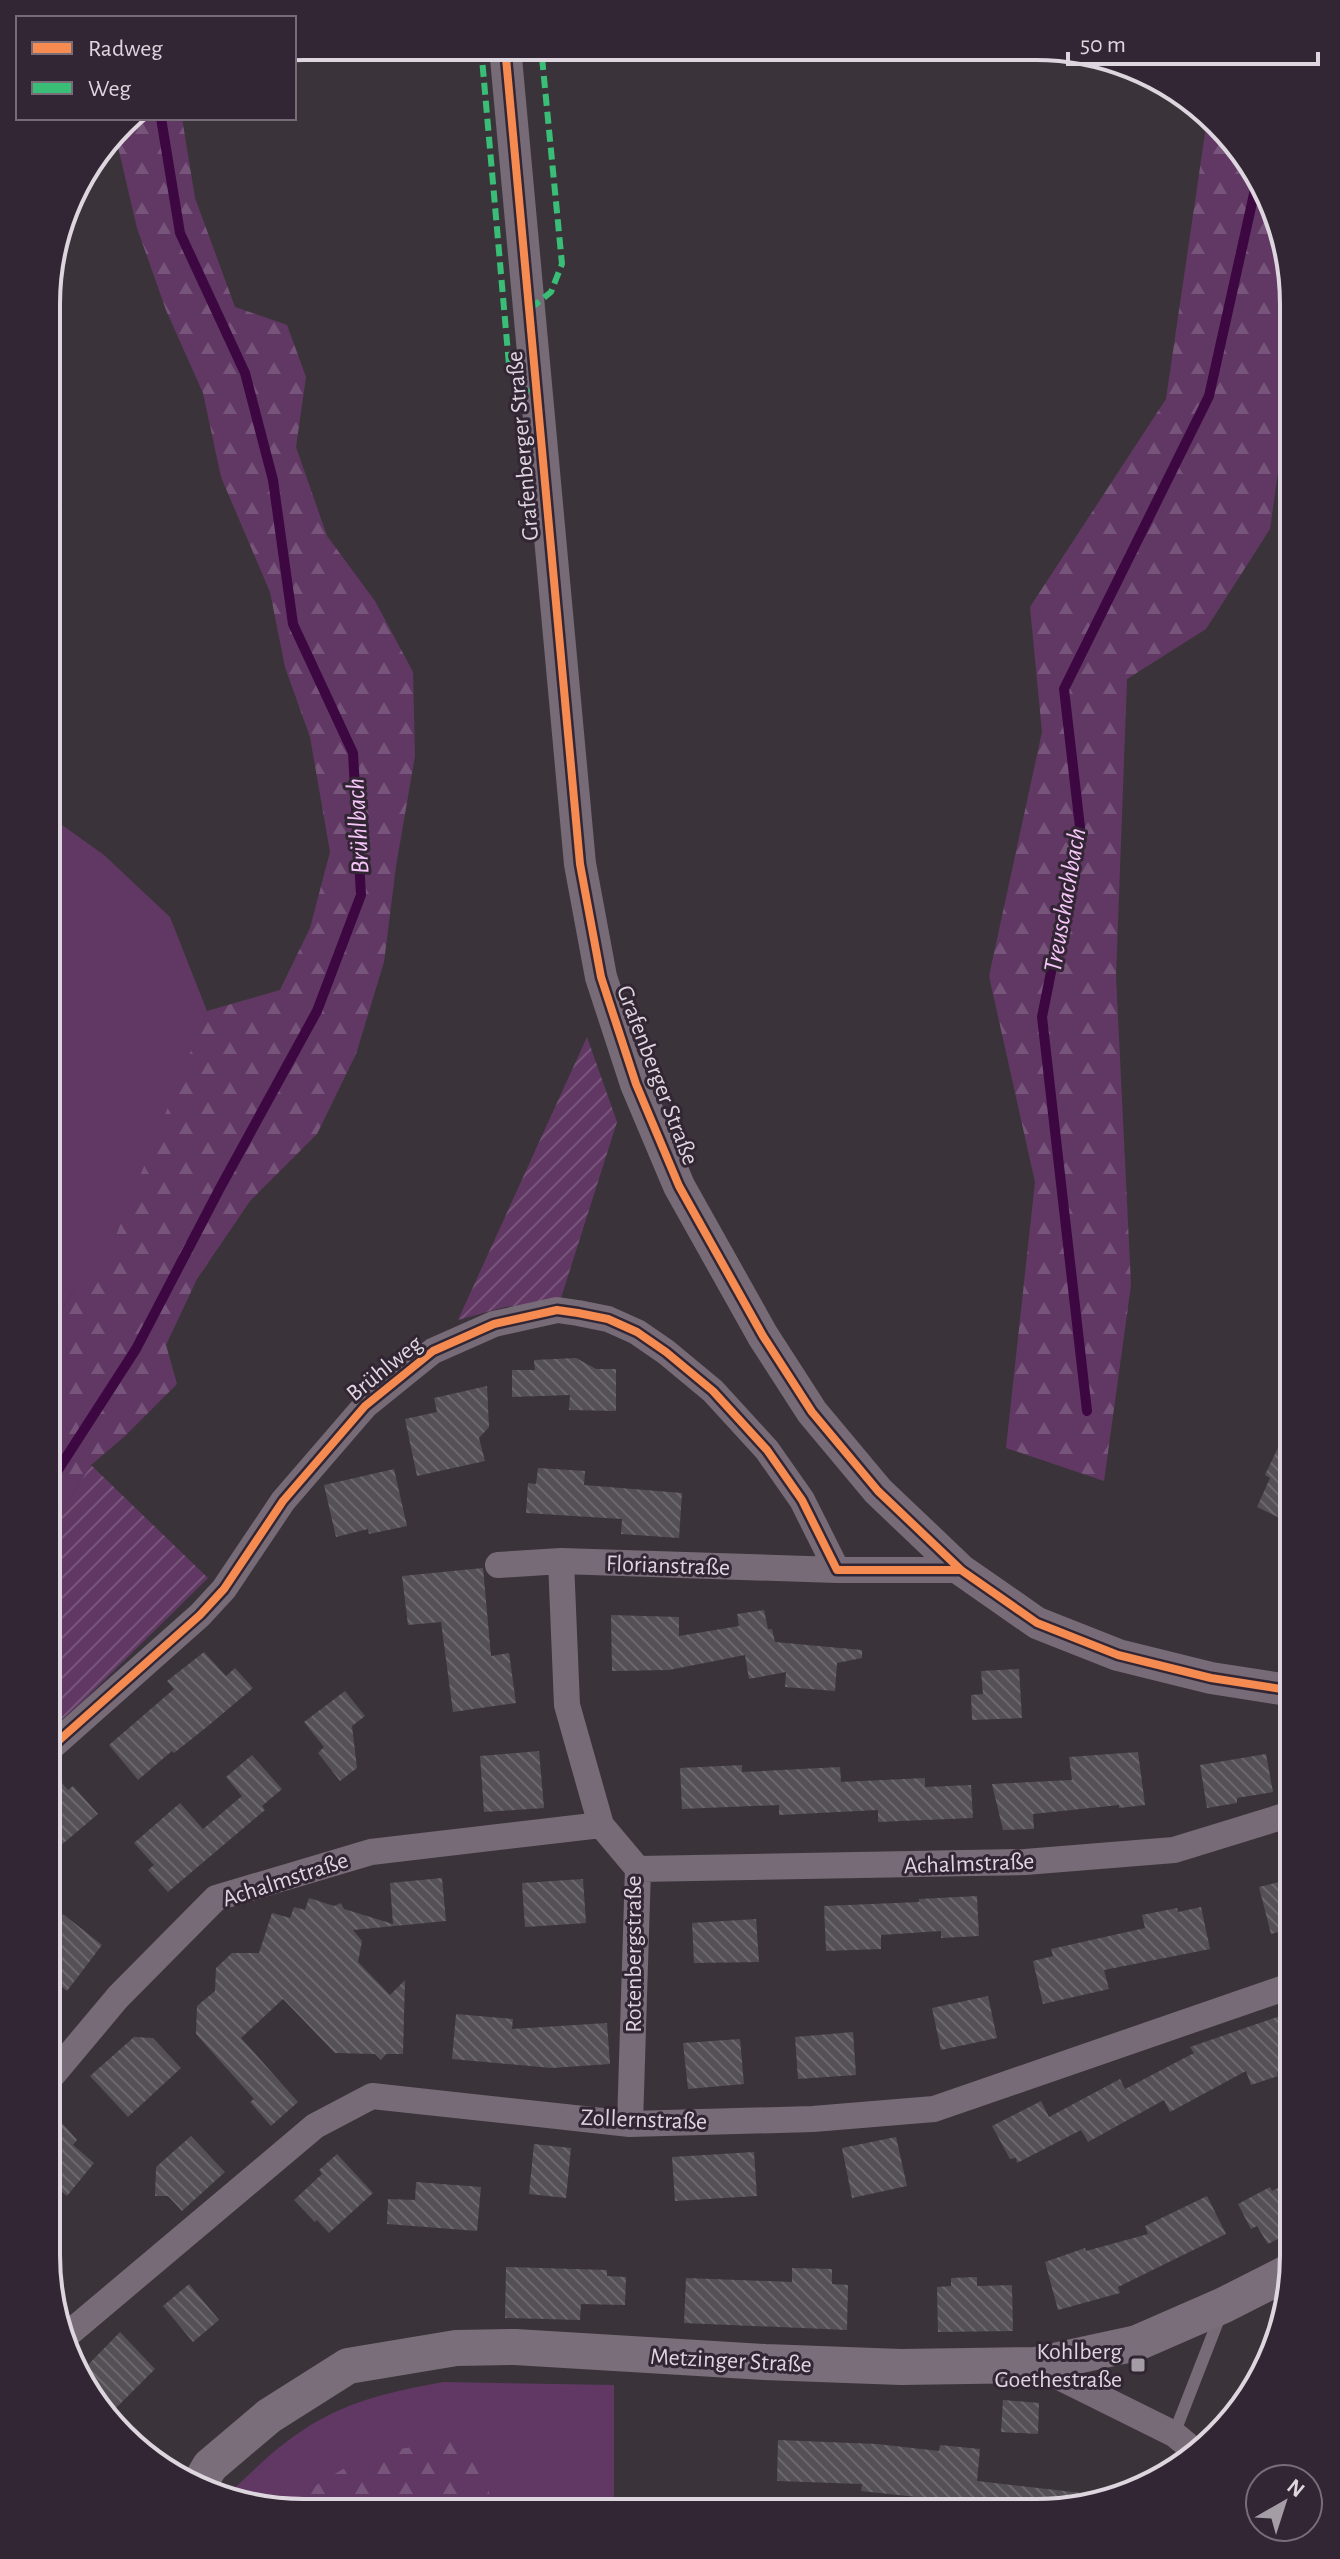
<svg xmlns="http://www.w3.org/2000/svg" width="1340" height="2559" font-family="'Alegreya Sans',sans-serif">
  <defs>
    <pattern id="forest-firs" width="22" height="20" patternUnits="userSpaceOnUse" patternTransform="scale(2)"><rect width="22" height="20" fill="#613864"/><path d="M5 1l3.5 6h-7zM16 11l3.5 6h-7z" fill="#77547a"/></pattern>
    <pattern id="garden-furrows" width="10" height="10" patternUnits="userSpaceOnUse" patternTransform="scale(2)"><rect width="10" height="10" fill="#613864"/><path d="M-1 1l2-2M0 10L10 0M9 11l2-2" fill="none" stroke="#77547a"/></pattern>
    <pattern id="building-back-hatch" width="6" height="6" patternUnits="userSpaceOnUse" patternTransform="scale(2)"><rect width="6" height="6" fill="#555056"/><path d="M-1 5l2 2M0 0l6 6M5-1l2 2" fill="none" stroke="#6d686e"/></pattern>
  </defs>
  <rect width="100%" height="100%" fill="#3a343a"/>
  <!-- green -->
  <path fill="#613864" d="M 48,815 L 104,855 L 170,917 L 207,1011 L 174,1099 L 108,1255 L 74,1289 L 47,1336 L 47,1021 L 56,981 L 47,971 Z
    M 444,2382 L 614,2385 L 614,2512 L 270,2511 L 227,2498 C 235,2486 247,2477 257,2467 C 318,2410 364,2396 444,2382 Z"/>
  <!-- forest -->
  <path fill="url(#forest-firs)" d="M 1208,113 L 1280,222 L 1294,304 L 1294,356 L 1270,529 L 1206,629 L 1127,679 L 1116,976 L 1131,1285 L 1104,1481 L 1006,1448 L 1035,1182 L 989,976 L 1042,732 L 1030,607 L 1166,399 Z
    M 128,118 L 182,118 L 195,198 L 235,307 L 287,325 L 306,377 L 296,447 L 327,536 L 375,601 L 413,672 L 415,756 L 396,866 L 384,962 L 356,1054 L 317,1134 L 250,1201 L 197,1279 L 166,1345 L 177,1384 L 125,1436 L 91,1465 L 47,1535 L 47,1459 L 50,1452 L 47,1451 L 47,1336 L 74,1289 L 108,1255 L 207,1011 L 280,990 L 310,928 L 330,852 L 310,737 L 285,667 L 270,592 L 221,477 L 203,393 L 166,310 L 137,228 L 115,134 Z
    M 482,2436 L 490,2500 L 510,2511 L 273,2511 L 368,2454 Z"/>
  <!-- garden -->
  <path fill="url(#garden-furrows)" d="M 587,1037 L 617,1122 L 560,1301 L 505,1307 L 458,1320 Z
    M 91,1465 L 208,1578 L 79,1705 L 47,1732 L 47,1535 Z"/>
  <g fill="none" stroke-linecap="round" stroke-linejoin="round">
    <!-- stream -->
    <path stroke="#3d0742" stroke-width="10" d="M 1087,1411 L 1042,1017 L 1080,827 L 1064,689 L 1209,396 L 1256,185
      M 47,1487 L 136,1349 L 220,1188 L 317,1011 L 361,895 L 353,753 L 293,624 L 273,480 L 245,373 L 180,233 L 161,118"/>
  </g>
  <!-- building -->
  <path fill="url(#building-back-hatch)" d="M 576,1358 L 596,1369 L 616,1369 L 616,1411 L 569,1410 L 570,1395 L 512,1397 L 512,1370 L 535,1370 L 534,1360 Z
    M 487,1386 L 489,1427 L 479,1438 L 485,1461 L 417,1476 L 405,1419 L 437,1412 L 434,1398 Z
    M 1294,1414 L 1294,1525 L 1257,1507 L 1270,1478 L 1265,1475 Z
    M 538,1468 L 585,1471 L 584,1485 L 682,1493 L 679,1538 L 621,1534 L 622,1519 L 526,1513 L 528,1483 L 536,1484 Z
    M 394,1469 L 407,1526 L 369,1534 L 368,1529 L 336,1537 L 324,1485 Z
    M 483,1568 L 491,1656 L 509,1653 L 516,1703 L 453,1712 L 441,1622 L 408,1625 L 402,1576 Z
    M 764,1610 L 768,1629 L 772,1629 L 775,1642 L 862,1650 L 862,1658 L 837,1663 L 835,1691 L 785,1687 L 786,1672 L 749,1679 L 745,1655 L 669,1670 L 612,1671 L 611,1615 L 679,1617 L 679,1636 L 739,1626 L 737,1614 Z
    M 204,1652 L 226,1676 L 235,1668 L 253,1688 L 208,1726 L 174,1753 L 172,1751 L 138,1780 L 109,1745 L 174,1689 L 167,1681 Z
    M 1019,1669 L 1022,1718 L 972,1720 L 971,1695 L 983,1694 L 981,1671 Z
    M 345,1691 L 365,1716 L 352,1726 L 357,1768 L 340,1781 L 318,1753 L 324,1747 L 304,1722 Z
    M 539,1751 L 544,1808 L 484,1812 L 480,1756 Z
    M 1138,1752 L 1145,1805 L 1119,1808 L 1119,1805 L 1033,1814 L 1034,1829 L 1003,1830 L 992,1784 L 1072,1780 L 1069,1757 Z
    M 1266,1754 L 1273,1792 L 1237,1798 L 1237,1803 L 1207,1808 L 1200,1765 Z
    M 252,1755 L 282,1789 L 262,1806 L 265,1810 L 168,1892 L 148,1870 L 154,1865 L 134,1843 L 180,1803 L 203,1829 L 242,1796 L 226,1777 Z
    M 742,1765 L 742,1772 L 840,1767 L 841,1782 L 925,1778 L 925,1787 L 971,1785 L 973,1818 L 878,1822 L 878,1810 L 779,1815 L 779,1805 L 682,1809 L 680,1768 Z
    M 62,1783 L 68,1790 L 73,1786 L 98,1814 L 46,1858 L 46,1797 Z
    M 442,1878 L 446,1921 L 353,1930 L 362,1941 L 358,1962 L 390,1995 L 405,1980 L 403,2054 L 386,2054 L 381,2060 L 375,2054 L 335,2053 L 283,1999 L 241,2038 L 298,2102 L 271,2126 L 250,2102 L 254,2099 L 196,2034 L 197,2006 L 215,1991 L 216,1968 L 232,1953 L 259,1953 L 272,1913 L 290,1918 L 294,1907 L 305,1910 L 309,1898 L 334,1906 L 341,1903 L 344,1909 L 393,1924 L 390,1883 Z
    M 1294,1878 L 1294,1928 L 1271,1934 L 1259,1887 Z
    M 583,1879 L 586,1923 L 525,1927 L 522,1883 Z
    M 977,1896 L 979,1936 L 941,1938 L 941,1931 L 881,1935 L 881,1949 L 826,1951 L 824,1906 L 919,1902 L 919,1899 Z
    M 1201,1907 L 1210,1949 L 1104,1970 L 1109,1989 L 1043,2004 L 1033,1961 L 1053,1956 L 1051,1949 L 1145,1928 L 1142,1915 L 1177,1908 L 1178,1912 Z
    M 63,1914 L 102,1945 L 67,1991 L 46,1975 L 46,1936 Z
    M 756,1919 L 759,1962 L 694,1963 L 692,1923 Z
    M 988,1996 L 997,2038 L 941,2050 L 932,2008 Z
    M 456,2014 L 513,2019 L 512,2029 L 607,2023 L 610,2064 L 552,2068 L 452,2059 Z
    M 1283,2015 L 1293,2046 L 1293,2067 L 1277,2073 L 1278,2076 L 1251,2085 L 1246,2071 L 1170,2112 L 1164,2100 L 1088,2142 L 1081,2130 L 1017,2163 L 1016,2158 L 1010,2159 L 992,2126 L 1041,2101 L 1049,2117 L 1120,2079 L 1125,2089 L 1194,2053 L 1190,2047 Z
    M 853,2032 L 856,2075 L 798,2079 L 795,2037 Z
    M 134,2037 L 153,2038 L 181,2068 L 128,2117 L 90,2076 Z
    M 740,2039 L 744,2084 L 688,2089 L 683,2043 Z
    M 46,2122 L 55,2129 L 62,2123 L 77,2140 L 73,2145 L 94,2163 L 67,2196 L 46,2179 Z
    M 191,2136 L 225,2172 L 182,2211 L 168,2196 L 155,2196 L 156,2167 Z
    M 896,2137 L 907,2186 L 852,2198 L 842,2148 Z
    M 534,2144 L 571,2148 L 566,2198 L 529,2194 Z
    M 754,2152 L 757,2196 L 675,2201 L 672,2157 Z
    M 337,2154 L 373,2193 L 329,2233 L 317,2220 L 315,2222 L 294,2200 L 322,2174 L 319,2170 Z
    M 416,2182 L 481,2187 L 477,2231 L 387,2224 L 388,2199 L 415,2200 Z
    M 1286,2184 L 1293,2198 L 1293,2231 L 1268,2244 L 1257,2226 L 1251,2229 L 1238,2204 L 1270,2187 L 1272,2191 Z
    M 1207,2196 L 1226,2234 L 1118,2287 L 1120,2293 L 1058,2310 L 1045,2262 L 1085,2248 L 1086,2251 L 1148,2234 L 1145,2226 Z
    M 506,2267 L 607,2270 L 607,2276 L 626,2277 L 625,2305 L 581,2304 L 580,2320 L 505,2318 Z
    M 792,2268 L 832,2269 L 832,2284 L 848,2285 L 847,2330 L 684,2323 L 686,2278 L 792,2282 Z
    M 977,2277 L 977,2286 L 1012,2285 L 1013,2331 L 938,2332 L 937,2287 L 951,2286 L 951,2278 Z
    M 189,2284 L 219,2320 L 193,2342 L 163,2306 Z
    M 120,2332 L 155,2369 L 116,2408 L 82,2371 Z
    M 1003,2400 L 1039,2403 L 1038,2434 L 1001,2432 Z
    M 778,2440 L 877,2444 L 939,2451 L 940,2445 L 980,2449 L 977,2481 L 1100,2495 L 1100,2502 L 1036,2513 L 964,2513 L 934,2510 L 935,2499 L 861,2491 L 862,2484 L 777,2481 Z"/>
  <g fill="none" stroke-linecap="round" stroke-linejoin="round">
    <!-- service -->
    <path stroke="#776b78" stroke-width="12" d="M 1174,2434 L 1220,2316"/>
    <!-- minor -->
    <path stroke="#776b78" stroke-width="26" d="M 561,1561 L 567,1705 L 601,1825 L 638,1869 L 630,2124
      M 498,1565 L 561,1561 L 837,1570
      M 47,1751 L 200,1615 L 224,1589 L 283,1501 L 365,1406 L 433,1351 L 494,1324 L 557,1310 L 578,1313 L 608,1319 L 637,1332 L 666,1352 L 713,1391 L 767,1450 L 802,1500 L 837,1570 L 961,1570
      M 638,1869 L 1025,1862 L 1174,1850 L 1294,1813
      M 46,2083 L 118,1997 L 216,1898 L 371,1852 L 601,1825
      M 61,2340 L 315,2126 L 372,2096 L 630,2124 L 813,2119 L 934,2109 L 1293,1985
      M 1035,2365 L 1174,2434 L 1197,2453"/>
    <!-- tertiary -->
    <path stroke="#776b78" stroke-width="32" d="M 505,47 L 580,864 L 601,977 L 636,1084 L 679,1186 L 763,1336 L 812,1412 L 878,1491 L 961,1570 L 1037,1623 L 1118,1655 L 1211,1678 L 1294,1691"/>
    <!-- secondary -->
    <path stroke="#7b6e7b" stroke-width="36" d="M 197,2488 L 210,2466 L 269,2416 L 348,2366 L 456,2348 L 515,2347 L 765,2362 L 901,2367 L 1035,2365 L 1137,2343 L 1224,2305 L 1293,2270"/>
    <!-- quiet -->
    <path stroke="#3abd76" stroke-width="6" stroke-dasharray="12 6" stroke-linecap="butt" d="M 481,47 L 509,365 L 517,382 L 539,402
      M 530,309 L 551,292 L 562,264 L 541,47"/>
    <defs>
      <path id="cycleway" d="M 505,47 L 580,864 L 601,977 L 636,1084 L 679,1186 L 763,1336 L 812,1412 L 878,1491 L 961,1570 L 1037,1623 L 1118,1655 L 1211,1678 L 1294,1691
        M 47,1751 L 200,1615 L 224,1589 L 283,1501 L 365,1406 L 433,1351 L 494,1324 L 557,1310 L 578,1313 L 608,1319 L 637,1332 L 666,1352 L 713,1391 L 767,1450 L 802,1500 L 837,1570 L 961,1570"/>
    </defs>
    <!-- cycleway casing -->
    <use href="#cycleway" stroke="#332634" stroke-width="13"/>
    <!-- cycleway -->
    <use href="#cycleway" stroke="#f68b52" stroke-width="8"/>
  </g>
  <!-- markers -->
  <rect fill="#a59da5" stroke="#332634" stroke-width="3" x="1130" y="2357" width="16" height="16" rx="4"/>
  <g text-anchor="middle" stroke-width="6" stroke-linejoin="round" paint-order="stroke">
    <!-- street labels -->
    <g font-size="24" fill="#ded6df" stroke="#332634">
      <text transform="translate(522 446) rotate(-95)" y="8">Grafenberger Straße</text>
      <text transform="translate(658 1075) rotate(69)" y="8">Grafenberger Straße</text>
      <text transform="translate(384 1368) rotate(-39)" y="8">Brühlweg</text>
      <text transform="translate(668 1565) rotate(2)" y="8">Florianstraße</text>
      <text transform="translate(969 1863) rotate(-2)" y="8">Achalmstraße</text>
      <text transform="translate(285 1879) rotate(-18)" y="8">Achalmstraße</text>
      <text transform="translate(633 1954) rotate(-90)" y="8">Rotenbergstraße</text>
      <text transform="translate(644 2119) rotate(2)" y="8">Zollernstraße</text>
      <text transform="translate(731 2360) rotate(3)" y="8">Metzinger Straße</text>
    </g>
    <!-- poi labels -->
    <g font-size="24" fill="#ded6df" stroke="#332634" text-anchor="end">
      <text x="1122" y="2359">Kohlberg<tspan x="1122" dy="28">Goethestraße</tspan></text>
    </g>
    <!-- water labels -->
    <g font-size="26" font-style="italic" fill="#f6c5f9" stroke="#332634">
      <text transform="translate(357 826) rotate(-93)" y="9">Brühlbach</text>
      <text transform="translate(1064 900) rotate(-80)" y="9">Treuschachbach</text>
    </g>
  </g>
  <!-- crop -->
  <path d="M0 0H1340V2559H0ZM304 60H1036A244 244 0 0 1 1280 304V2255A244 244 0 0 1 1036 2499H304A244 244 0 0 1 60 2255V304A244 244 0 0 1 304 60Z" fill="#332634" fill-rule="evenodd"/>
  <path fill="none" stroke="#ded6df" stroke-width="4" d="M304 60H1036A244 244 0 0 1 1280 304V2255A244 244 0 0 1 1036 2499H304A244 244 0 0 1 60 2255V304A244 244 0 0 1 304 60Z"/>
  <!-- legend -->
  <rect x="16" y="16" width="280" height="104" fill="#332634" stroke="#776c78" stroke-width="2"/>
  <rect x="32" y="42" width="40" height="12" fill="#f68b52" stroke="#776c78" stroke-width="2"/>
  <text x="88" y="56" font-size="24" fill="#ded6df">Radweg</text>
  <rect x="32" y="82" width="40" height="12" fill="#3abd76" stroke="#776c78" stroke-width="2"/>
  <text x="88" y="96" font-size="24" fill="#ded6df">Weg</text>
  <!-- north arrow -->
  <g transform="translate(1284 2503) rotate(39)"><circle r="38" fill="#332634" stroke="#776c78" stroke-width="2"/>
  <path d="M0-6L14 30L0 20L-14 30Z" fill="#a59da5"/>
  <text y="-12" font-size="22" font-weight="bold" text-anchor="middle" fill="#ded6df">N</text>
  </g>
  <!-- scale -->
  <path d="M1068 52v12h250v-12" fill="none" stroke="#ded6df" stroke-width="4"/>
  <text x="1080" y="52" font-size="24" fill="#ded6df" stroke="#332634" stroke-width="6" paint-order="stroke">50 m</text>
</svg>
